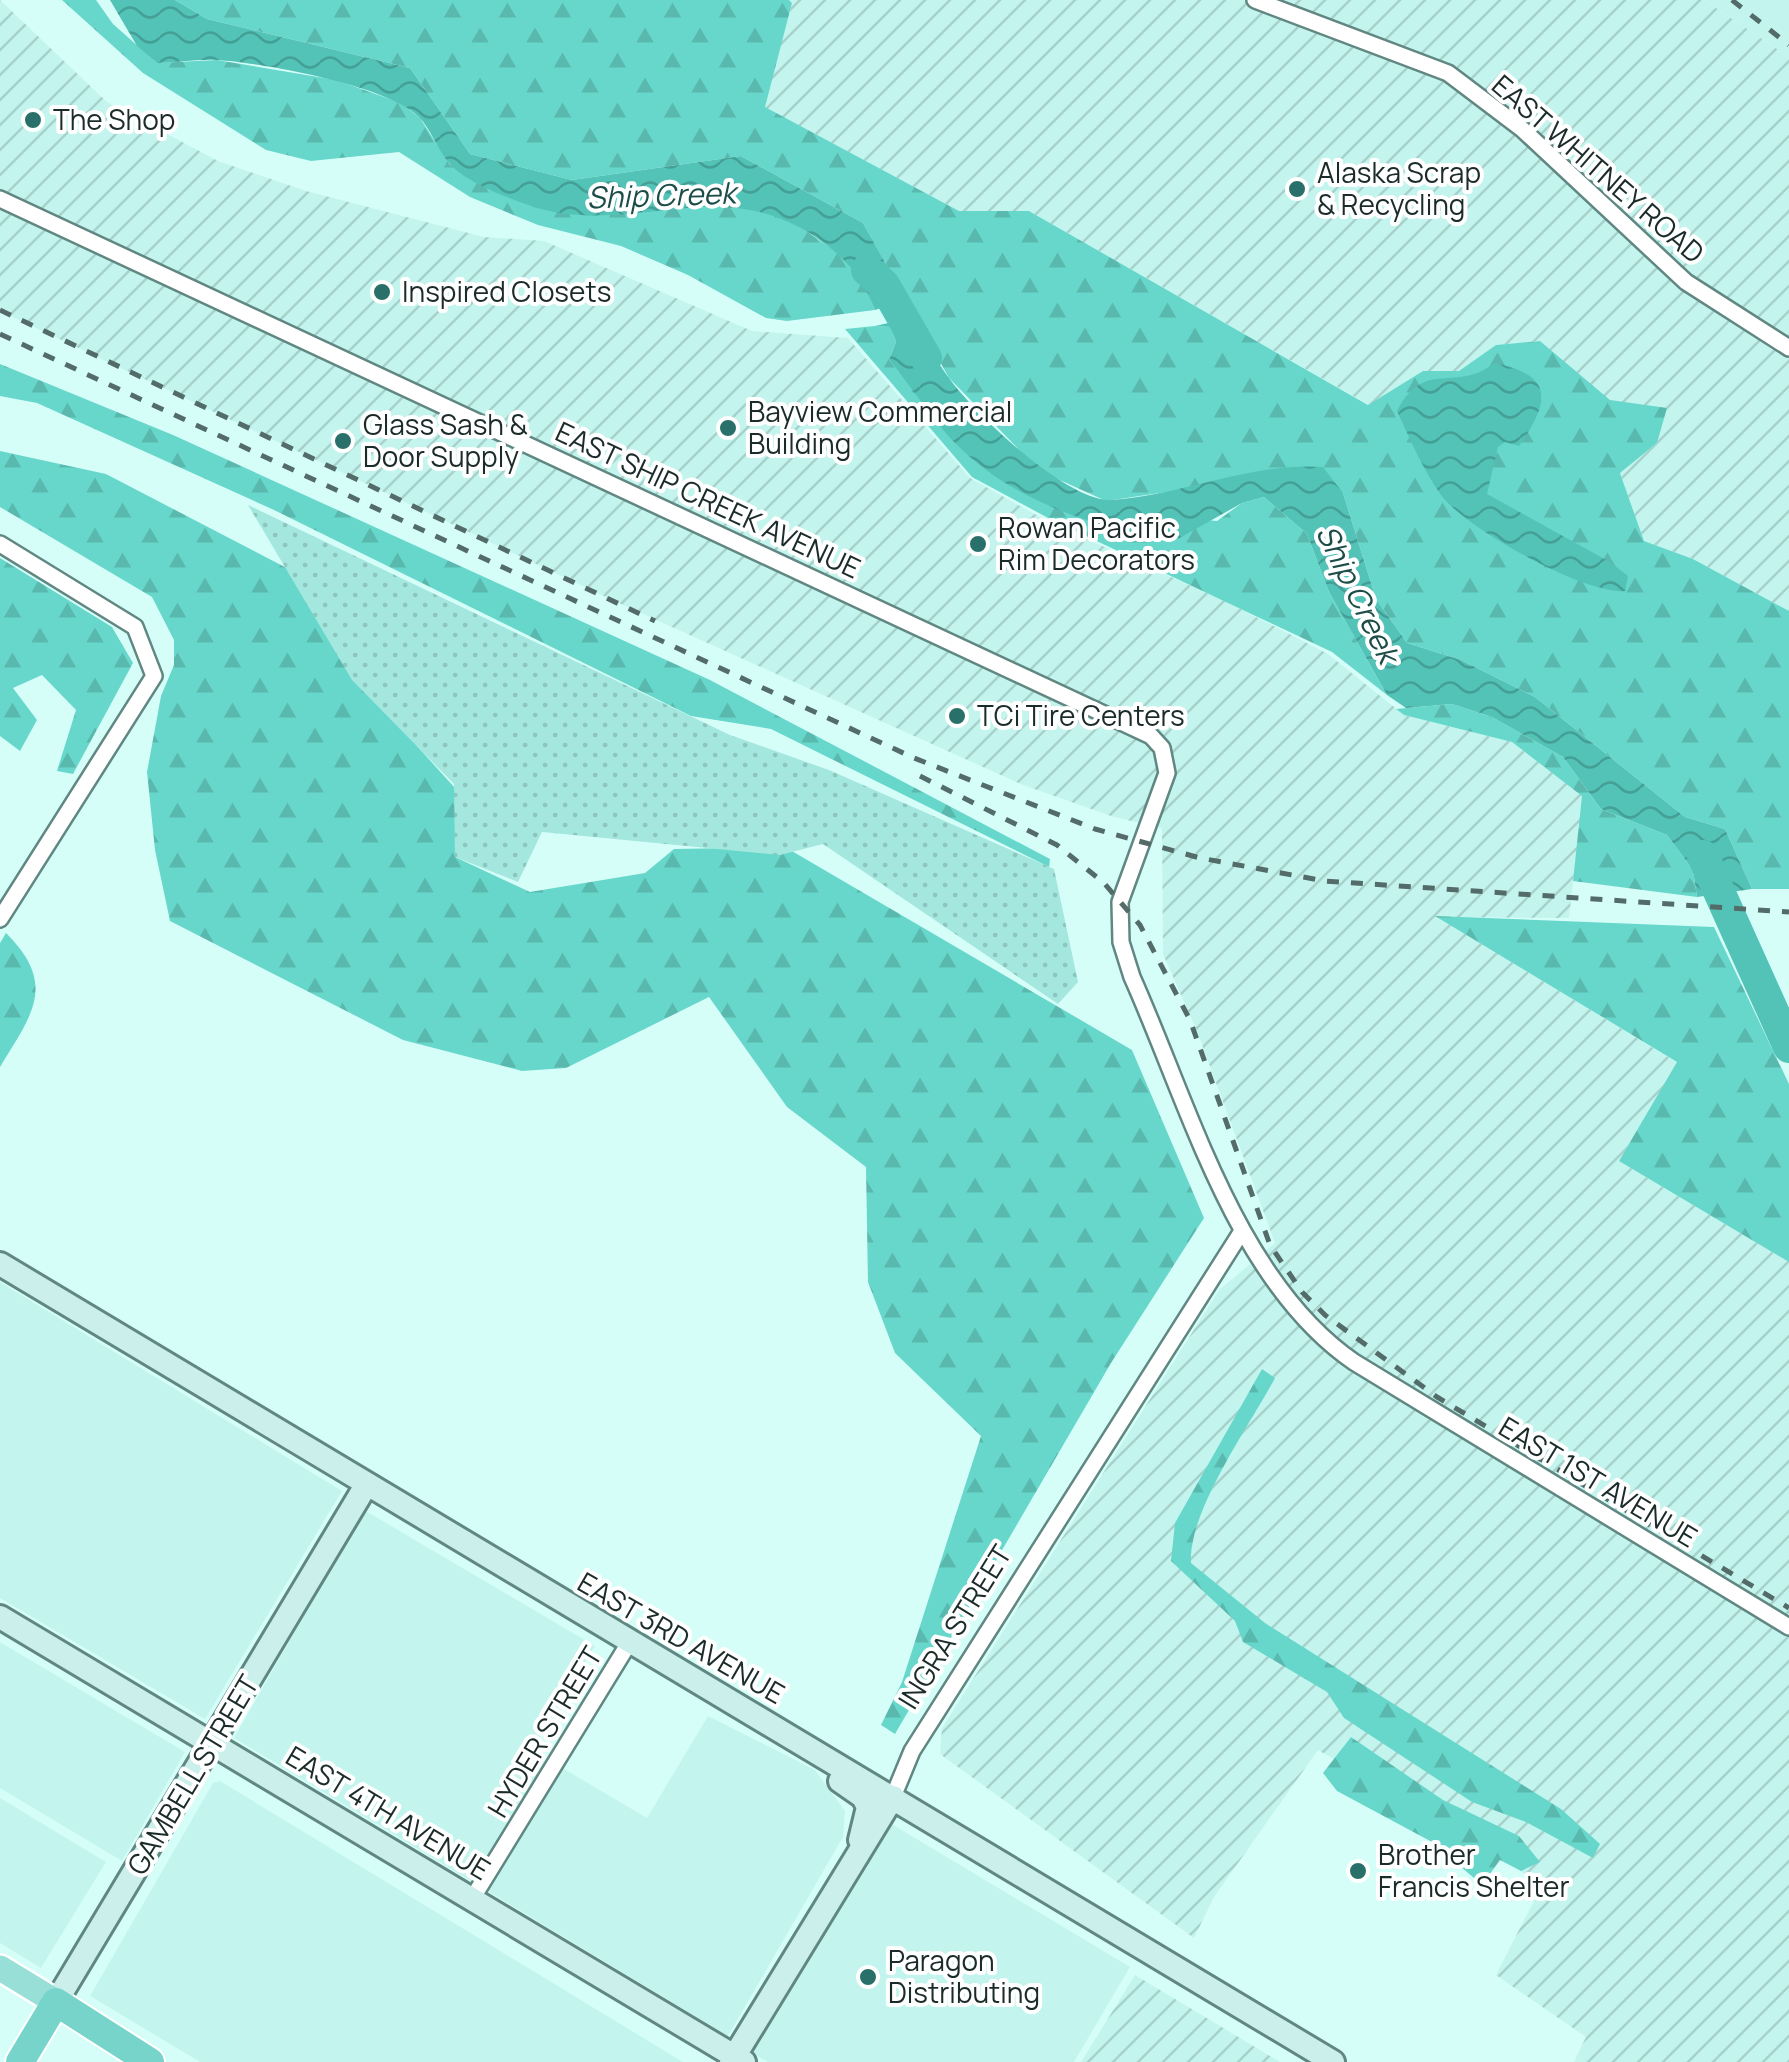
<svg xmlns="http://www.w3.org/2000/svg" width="1789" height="2062" font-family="Manrope,sans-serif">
  <defs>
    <pattern id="industrial-furrows" width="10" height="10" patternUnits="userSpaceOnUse" patternTransform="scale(2.5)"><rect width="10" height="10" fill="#c3f5ee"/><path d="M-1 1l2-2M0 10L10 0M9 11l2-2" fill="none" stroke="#a7d2cc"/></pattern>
    <pattern id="forest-firs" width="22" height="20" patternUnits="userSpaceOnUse" patternTransform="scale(2.5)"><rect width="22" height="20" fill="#68d7cb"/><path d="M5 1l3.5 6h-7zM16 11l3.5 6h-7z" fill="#5ab9ae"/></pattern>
    <pattern id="park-dots" width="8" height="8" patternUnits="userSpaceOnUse" patternTransform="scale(2.5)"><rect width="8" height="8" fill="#a4e7df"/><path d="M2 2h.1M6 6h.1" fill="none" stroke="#8dc6bf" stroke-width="1.8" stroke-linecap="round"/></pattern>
    <pattern id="water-waves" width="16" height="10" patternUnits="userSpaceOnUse" patternTransform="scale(2.5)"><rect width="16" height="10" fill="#53c3b8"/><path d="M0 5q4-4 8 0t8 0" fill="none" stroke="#449f96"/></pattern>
  </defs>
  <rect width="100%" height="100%" fill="#d6fef9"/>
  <!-- built -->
  <path fill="#c3f5ee" d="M 1704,0 L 1789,0 L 1789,57 Z
    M 0,1282 L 342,1491 L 205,1719 L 0,1598 Z
    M 364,1510 L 595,1646 L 532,1750 L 647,1818 L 708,1716 L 815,1770 L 845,1811 L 843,1837 L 728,2036 L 234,1738 Z
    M 0,1642 L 185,1752 L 122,1861 L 0,1788 Z
    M 220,1781 L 683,2062 L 200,2062 L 90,1996 L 213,1783 Z
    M 0,1798 L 106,1862 L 41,1968 L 0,1943 Z
    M 890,1823 L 1130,1967 L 1074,2062 L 768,2062 L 750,2052 Z"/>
  <!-- industrial -->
  <path fill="url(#industrial-furrows)" d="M 0,0 L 107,102 L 218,161 L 306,191 L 484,237 L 544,241 L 752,331 L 848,338 L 970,478 L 1047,521 L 1229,603 L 1328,654 L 1404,715 L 1512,742 L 1583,796 L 1569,918 L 1437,917 L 1678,1063 L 1619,1161 L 1789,1262 L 1789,2062 L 1574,2062 L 1586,2037 L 1496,1975 L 1541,1887 L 1499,1854 L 1318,1750 L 1214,1897 L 1194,1938 L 940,1754 L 942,1728 L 1219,1290 L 1275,1243 L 1197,1031 L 1163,954 L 1162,828 L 1114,817 L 1023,785 L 621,604 L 0,311 Z
    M 789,0 L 1704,0 L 1789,57 L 1789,611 L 1693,559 L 1644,541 L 1620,473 L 1657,443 L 1540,341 L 1496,345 L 1460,371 L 1423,371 L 1369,405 L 1029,211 L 959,211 L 764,107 L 792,3 Z
    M 1135,1975 L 1280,2062 L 1081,2062 Z"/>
  <!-- forest -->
  <path fill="url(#forest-firs)" d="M 62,0 L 96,0 L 113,24 L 157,63 L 217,60 L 336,80 L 401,103 L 420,118 L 450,165 L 690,208 L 739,205 L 784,216 L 844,257 L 862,278 L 875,310 L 787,321 L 766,318 L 688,275 L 621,246 L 538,225 L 470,197 L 399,152 L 311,161 L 266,150 L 143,73 Z
    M 175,0 L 789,0 L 792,3 L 765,107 L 959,211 L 1029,211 L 1368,405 L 1423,371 L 1459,371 L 1496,345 L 1540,341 L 1610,400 L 1667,408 L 1657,443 L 1620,473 L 1644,541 L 1693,559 L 1789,611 L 1789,889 L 1752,889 L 1725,829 L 1685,817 L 1535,697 L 1461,660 L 1407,643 L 1376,599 L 1343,493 L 1173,491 L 1106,501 L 1040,471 L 949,378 L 863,223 L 741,156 L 572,180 L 470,154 L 410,68 L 207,19 Z
    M 875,326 L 891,327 L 896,342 L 889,360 L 904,378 L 1044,503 L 1217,521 L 1242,503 L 1264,497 L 1307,534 L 1329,592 L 1387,695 L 1332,652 L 1050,519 L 972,477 L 845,329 Z
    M 0,364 L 173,435 L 710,680 L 1050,859 L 1049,867 L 771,729 L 691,716 L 274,510 L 37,403 L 0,396 Z
    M 0,451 L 106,474 L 329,590 L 417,746 L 474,809 L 455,857 L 530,892 L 645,873 L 674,849 L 785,847 L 1132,1050 L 1204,1218 L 1111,1363 L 895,1734 L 881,1725 L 902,1682 L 981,1436 L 895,1353 L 868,1282 L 866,1167 L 787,1107 L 709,997 L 566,1068 L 522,1071 L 403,1040 L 170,921 L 155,850 L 147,772 L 161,696 L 174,665 L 174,640 L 152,597 L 0,507 Z
    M 0,558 L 112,627 L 133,663 L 73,774 L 57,771 L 76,710 L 42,675 L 13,688 L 37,720 L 20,751 L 0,736 Z
    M 1452,704 L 1492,717 L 1563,757 L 1601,809 L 1667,835 L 1693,870 L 1697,897 L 1573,881 L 1582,796 L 1512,742 L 1404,715 L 1396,709 Z
    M 1435,916 L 1714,927 L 1789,1084 L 1789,1262 L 1619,1161 L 1677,1062 Z
    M 6,933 C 58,985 32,1014 0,1067 L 0,943 Z
    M 1262,1369 L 1275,1378 C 1250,1425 1188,1511 1191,1563 L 1265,1623 L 1561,1809 L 1600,1844 L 1593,1858 L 1526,1822 L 1472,1802 L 1344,1718 L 1327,1692 L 1243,1642 L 1235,1621 L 1171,1561 L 1175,1523 Z
    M 1351,1737 L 1443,1800 L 1519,1836 L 1540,1862 L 1521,1871 L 1500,1860 L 1482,1885 L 1432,1842 L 1337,1791 L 1323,1773 Z"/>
  <!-- park -->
  <path fill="url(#park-dots)" d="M 248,505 L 730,735 L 829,770 L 1054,869 L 1078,982 L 1058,1004 L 823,844 L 780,855 L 542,832 L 518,882 L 455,857 L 454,784 L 352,680 Z"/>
  <!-- water -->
  <path fill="url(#water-waves)" d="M 110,0 L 175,0 L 207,19 L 410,68 L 470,154 L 572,180 L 741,156 L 863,223 L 906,300 L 875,310 C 861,275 845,257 814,236 C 719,173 632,237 534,207 C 510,199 464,182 448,162 C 437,148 431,130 419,117 C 387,85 263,63 217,60 C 197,59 176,63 157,63 L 137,46 Z
    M 915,317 C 926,337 935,360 949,378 C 974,413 1068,503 1112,500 C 1184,495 1251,462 1323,467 L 1343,493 L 1376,599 L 1407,643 L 1461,660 L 1535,697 L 1685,817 L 1725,829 L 1752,889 L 1697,897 L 1693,870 L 1667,835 L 1601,809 L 1563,757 L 1492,717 L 1452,704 L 1406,708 L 1387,695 L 1329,592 L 1307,534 L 1264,497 L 1242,503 L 1178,539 C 1101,532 1011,500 956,444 C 931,419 912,387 889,360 L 896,342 L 891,327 L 875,326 Z
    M 1494,363 C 1555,375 1550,402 1519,446 L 1505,442 L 1498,447 L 1487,494 L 1610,562 L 1628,576 L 1625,591 C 1585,595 1465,528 1441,495 C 1423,470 1410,439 1397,411 C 1425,357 1456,394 1494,363 Z"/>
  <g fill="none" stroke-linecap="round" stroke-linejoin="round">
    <!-- river -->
    <path stroke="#53c3b8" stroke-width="32" d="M 867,270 L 884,285 L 926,358
      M 1703,856 L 1789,1047"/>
    <defs>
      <path id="minor" d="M 1255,0 L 1448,73 L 1522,129 L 1686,282 L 1789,348
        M 0,199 L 1151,736 L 1162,748 L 1167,773 L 1120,902 L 1121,942 L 1132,977 C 1189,1104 1236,1281 1354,1362 L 1789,1627
        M 0,544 L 135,627 L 154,676 L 0,919
        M 893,1797 L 912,1751 L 1242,1231
        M 472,1899 L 629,1643"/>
      <path id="secondary" d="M 0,1264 L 1333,2062
        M 0,1617 L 744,2062
        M 840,1781 L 863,1797 L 868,1807 L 860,1840
        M 56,2002 L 365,1487
        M 731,2062 L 893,1797"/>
      <path id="primary" d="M 0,1968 L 56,2002"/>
      <path id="trunk" d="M 20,2062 L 56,2002 L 150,2062"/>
    </defs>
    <!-- minor casing -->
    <use href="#minor" stroke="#618782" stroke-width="20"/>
    <!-- secondary casing -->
    <use href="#secondary" stroke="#618782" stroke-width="28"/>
    <!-- primary casing -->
    <use href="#primary" stroke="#fff" stroke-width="30"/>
    <!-- trunk casing -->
    <use href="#trunk" stroke="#fff" stroke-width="32"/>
    <!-- minor -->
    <use href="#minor" stroke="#fff" stroke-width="15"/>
    <!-- secondary -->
    <use href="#secondary" stroke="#cbefeb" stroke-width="22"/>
    <!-- primary -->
    <use href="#primary" stroke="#98dfd7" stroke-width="25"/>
    <!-- trunk -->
    <use href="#trunk" stroke="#76d4ca" stroke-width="28"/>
    <!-- rail -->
    <path stroke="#546c69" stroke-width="5" stroke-dasharray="12 12" stroke-linecap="butt" d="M 1732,0 L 1789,45
      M 0,310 L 655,621
      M 0,334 L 914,758 L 1095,829 L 1200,858 L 1325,881 L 1789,912
      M 920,776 L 1057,845 L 1104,883 L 1140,925 L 1190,1020 L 1270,1245 L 1302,1292 L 1325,1315 L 1437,1397 L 1789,1608"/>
  </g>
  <!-- markers -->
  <g fill="#287069" stroke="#fff" stroke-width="4">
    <circle cx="33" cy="120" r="10"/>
    <circle cx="1297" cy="189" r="10"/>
    <circle cx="382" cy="292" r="10"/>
    <circle cx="728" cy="428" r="10"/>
    <circle cx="343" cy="441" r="10"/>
    <circle cx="978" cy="544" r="10"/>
    <circle cx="957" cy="716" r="10"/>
    <circle cx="1358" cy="1871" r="10"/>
    <circle cx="868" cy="1977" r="10"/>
  </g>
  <g text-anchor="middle" stroke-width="8" stroke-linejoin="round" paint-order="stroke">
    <!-- poi labels -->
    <g font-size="28" fill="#1b2b29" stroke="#fff" text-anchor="start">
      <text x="53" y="130">The Shop</text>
      <text x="1317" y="183">Alaska Scrap<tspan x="1317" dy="32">&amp; Recycling</tspan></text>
      <text x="402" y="302">Inspired Closets</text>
      <text x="748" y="422">Bayview Commercial<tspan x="748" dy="32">Building</tspan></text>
      <text x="363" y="435">Glass Sash &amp;<tspan x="363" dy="32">Door Supply</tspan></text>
      <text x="998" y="538">Rowan Pacific<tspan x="998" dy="32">Rim Decorators</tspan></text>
      <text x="977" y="726">TCi Tire Centers</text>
      <text x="1378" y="1865">Brother<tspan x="1378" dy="32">Francis Shelter</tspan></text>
      <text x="888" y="1971">Paragon<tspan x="888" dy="32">Distributing</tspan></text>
    </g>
    <!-- street labels -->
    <g font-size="28" fill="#1b2b29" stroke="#fff">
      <text transform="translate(1598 169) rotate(41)" y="10">EAST WHITNEY ROAD</text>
      <text transform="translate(708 500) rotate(25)" y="10">EAST SHIP CREEK AVENUE</text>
      <text transform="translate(1598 1482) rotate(31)" y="10">EAST 1ST AVENUE</text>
      <text transform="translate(955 1627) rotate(-58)" y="10">INGRA STREET</text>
      <text transform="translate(681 1638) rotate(30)" y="10">EAST 3RD AVENUE</text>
      <text transform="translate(545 1732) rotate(-59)" y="10">HYDER STREET</text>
      <text transform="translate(193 1775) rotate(-59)" y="10">GAMBELL STREET</text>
      <text transform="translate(388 1813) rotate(31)" y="10">EAST 4TH AVENUE</text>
    </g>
    <!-- water labels -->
    <g font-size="30" font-style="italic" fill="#1c4d48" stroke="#fff">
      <text transform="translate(661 196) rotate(-2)" y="10">Ship Creek</text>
      <text transform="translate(1357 594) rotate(64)" y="10">Ship Creek</text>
    </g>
  </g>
</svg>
